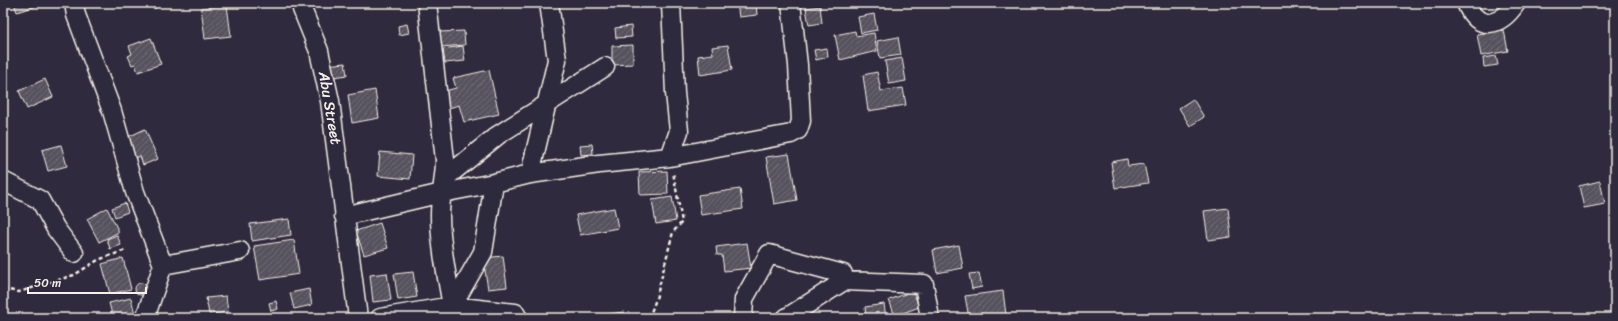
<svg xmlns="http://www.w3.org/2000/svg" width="1618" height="321" font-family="Sriracha,sans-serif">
  <defs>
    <pattern id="building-hatch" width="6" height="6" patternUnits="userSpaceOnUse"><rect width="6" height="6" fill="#56525f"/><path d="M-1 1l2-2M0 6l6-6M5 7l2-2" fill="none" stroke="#6f6b76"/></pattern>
  </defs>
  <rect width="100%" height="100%" fill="#2f2a3d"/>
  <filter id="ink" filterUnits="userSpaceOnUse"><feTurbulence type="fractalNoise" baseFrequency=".025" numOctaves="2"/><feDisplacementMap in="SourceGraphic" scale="8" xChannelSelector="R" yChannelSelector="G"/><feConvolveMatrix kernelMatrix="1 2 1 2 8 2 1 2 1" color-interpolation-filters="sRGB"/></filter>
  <g filter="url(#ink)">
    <!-- building -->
    <path fill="url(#building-hatch)" stroke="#f4f1e8" d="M 14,3 L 36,3 L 37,6 L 17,12 Z
      M 150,3 L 162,3 L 162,5 L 153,9 Z
      M 737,3 L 756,3 L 757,15 L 739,17 Z
      M 227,5 L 231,36 L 205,39 L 201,8 Z
      M 820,6 L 822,23 L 809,25 L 806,8 Z
      M 874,14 L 877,30 L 861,33 L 858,17 Z
      M 407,24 L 409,33 L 399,35 L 398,26 Z
      M 631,26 L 632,37 L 616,38 L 615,28 Z
      M 1504,30 L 1508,51 L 1481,56 L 1477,34 Z
      M 464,31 L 465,45 L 440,47 L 439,32 Z
      M 855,31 L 856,36 L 874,33 L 877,51 L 840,60 L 835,35 Z
      M 898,37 L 901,55 L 880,58 L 877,41 Z
      M 151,38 L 161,64 L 138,72 L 135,64 L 132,65 L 128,56 L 132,54 L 129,46 Z
      M 633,45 L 633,64 L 612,65 L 612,46 Z
      M 728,45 L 732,70 L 700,75 L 698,56 L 713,54 L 712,47 Z
      M 463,46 L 465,61 L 445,63 L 443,49 Z
      M 827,48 L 828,57 L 816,60 L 814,50 Z
      M 1496,56 L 1498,65 L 1484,67 L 1483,58 Z
      M 902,58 L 906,81 L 889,84 L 885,61 Z
      M 345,63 L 347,75 L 328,78 L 326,65 Z
      M 489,70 L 499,114 L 464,122 L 459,105 L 449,108 L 445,91 L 456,88 L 453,78 Z
      M 877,72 L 881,91 L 903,88 L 906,105 L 868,111 L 863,75 Z
      M 45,79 L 53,97 L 27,109 L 19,91 Z
      M 375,90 L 379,118 L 352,123 L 348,95 Z
      M 1193,99 L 1204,117 L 1190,126 L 1179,108 Z
      M 145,129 L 158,159 L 143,165 L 140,156 L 134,159 L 126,138 Z
      M 592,144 L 593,154 L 581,155 L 580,145 Z
      M 61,145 L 67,166 L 48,171 L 42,150 Z
      M 380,152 L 412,155 L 410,179 L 378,176 Z
      M 789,154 L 797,200 L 774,204 L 766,157 Z
      M 1127,159 L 1128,166 L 1144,164 L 1148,183 L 1115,188 L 1111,162 Z
      M 667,171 L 668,194 L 640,195 L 639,172 Z
      M 1600,181 L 1605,204 L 1584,208 L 1579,186 Z
      M 740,189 L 743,209 L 701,215 L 698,195 Z
      M 672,197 L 676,221 L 656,224 L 652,200 Z
      M 125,203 L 128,212 L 115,217 L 112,208 Z
      M 107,208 L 119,232 L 99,242 L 87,219 Z
      M 614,208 L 618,228 L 580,235 L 576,215 Z
      M 1228,208 L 1231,237 L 1208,240 L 1204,211 Z
      M 289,219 L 291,235 L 252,241 L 250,224 Z
      M 380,223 L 388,248 L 364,255 L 356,231 Z
      M 117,235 L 121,245 L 110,249 L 107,239 Z
      M 294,240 L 299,274 L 260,280 L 254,246 Z
      M 747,243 L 751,268 L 724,271 L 722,255 L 717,255 L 716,247 Z
      M 959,245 L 963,268 L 937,273 L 933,250 Z
      M 503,256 L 507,287 L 488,289 L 483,258 Z
      M 123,258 L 131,289 L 110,294 L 102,264 Z
      M 413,272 L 417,297 L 398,300 L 394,274 Z
      M 387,273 L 391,300 L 373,302 L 370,275 Z
      M 979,273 L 982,287 L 972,289 L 969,274 Z
      M135 289a6 6 0 1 1 12 0a6 6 0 1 1-12 0Z
      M 309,289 L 312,305 L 294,309 L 290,293 Z
      M 913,291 L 919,307 L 895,316 L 889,300 Z
      M 1003,291 L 1006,315 L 969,318 L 965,296 Z
      M 226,296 L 228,312 L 209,314 L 206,298 Z
      M 131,298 L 136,318 L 113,318 L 109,303 Z
      M 276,301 L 278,309 L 271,311 L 269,303 Z
      M 884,304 L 886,318 L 866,318 L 865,307 Z
      M 624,312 L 625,318 L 596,318 L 595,316 Z"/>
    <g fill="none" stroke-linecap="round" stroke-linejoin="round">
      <defs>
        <path id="minor" d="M 74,3 L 76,15 L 112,111 L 135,192 L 163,265
          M 302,3 L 302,9 L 319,51 L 330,101 L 358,318
          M 1466,3 C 1478,33 1501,26 1516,3
          M 670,157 L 679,131 L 675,93 L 671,3
          M 530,174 L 557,60 L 549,3
          M 445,178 L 498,135 L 605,67
          M 3,181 L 40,200 L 56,229 L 74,253
          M 344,216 L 442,193 L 494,183
          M 145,318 L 163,265 L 240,251
          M 380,318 L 452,306 C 447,277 440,245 440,215 C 440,196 445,179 445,160 L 427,3
          M 518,318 L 515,313 L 452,306 L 483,252 L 494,183 L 530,174 L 599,164 L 670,157 L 791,134 L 798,130 L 801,121 L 798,65 L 791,3
          M 743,318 L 744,299 L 769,254 L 843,274 L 844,281
          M 786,318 L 844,281 L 924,284 L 930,318"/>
      </defs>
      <!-- minor casing -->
      <use href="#minor" stroke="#f4f1e8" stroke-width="21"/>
      <!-- path -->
      <path stroke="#f4f1e8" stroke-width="2.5" stroke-dasharray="4 3" stroke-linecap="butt" d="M 3,289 L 19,292 L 74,275 L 98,260 L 126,250
        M 649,318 L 656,299 L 673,232 L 682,222 L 673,172"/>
      <!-- minor -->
      <use href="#minor" stroke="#2f2a3d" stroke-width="18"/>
    </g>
  </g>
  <g text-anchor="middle" stroke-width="3" stroke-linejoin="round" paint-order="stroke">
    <!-- street labels -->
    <g font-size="15" fill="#f4f1e8" stroke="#2f2a3d">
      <text transform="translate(330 108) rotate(80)" y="5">Abu Street</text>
    </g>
  </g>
  <!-- margin -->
  <rect width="1618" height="321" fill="none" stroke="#2f2a3d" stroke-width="16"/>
  <rect x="8" y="8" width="1602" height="305" fill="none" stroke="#f4f1e8" stroke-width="1.5" filter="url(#ink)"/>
  <!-- scale -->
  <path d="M28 287v6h118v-6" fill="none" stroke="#f4f1e8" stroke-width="2"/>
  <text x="34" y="287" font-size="12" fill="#f4f1e8" stroke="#2f2a3d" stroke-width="3" paint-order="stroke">50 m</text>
</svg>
